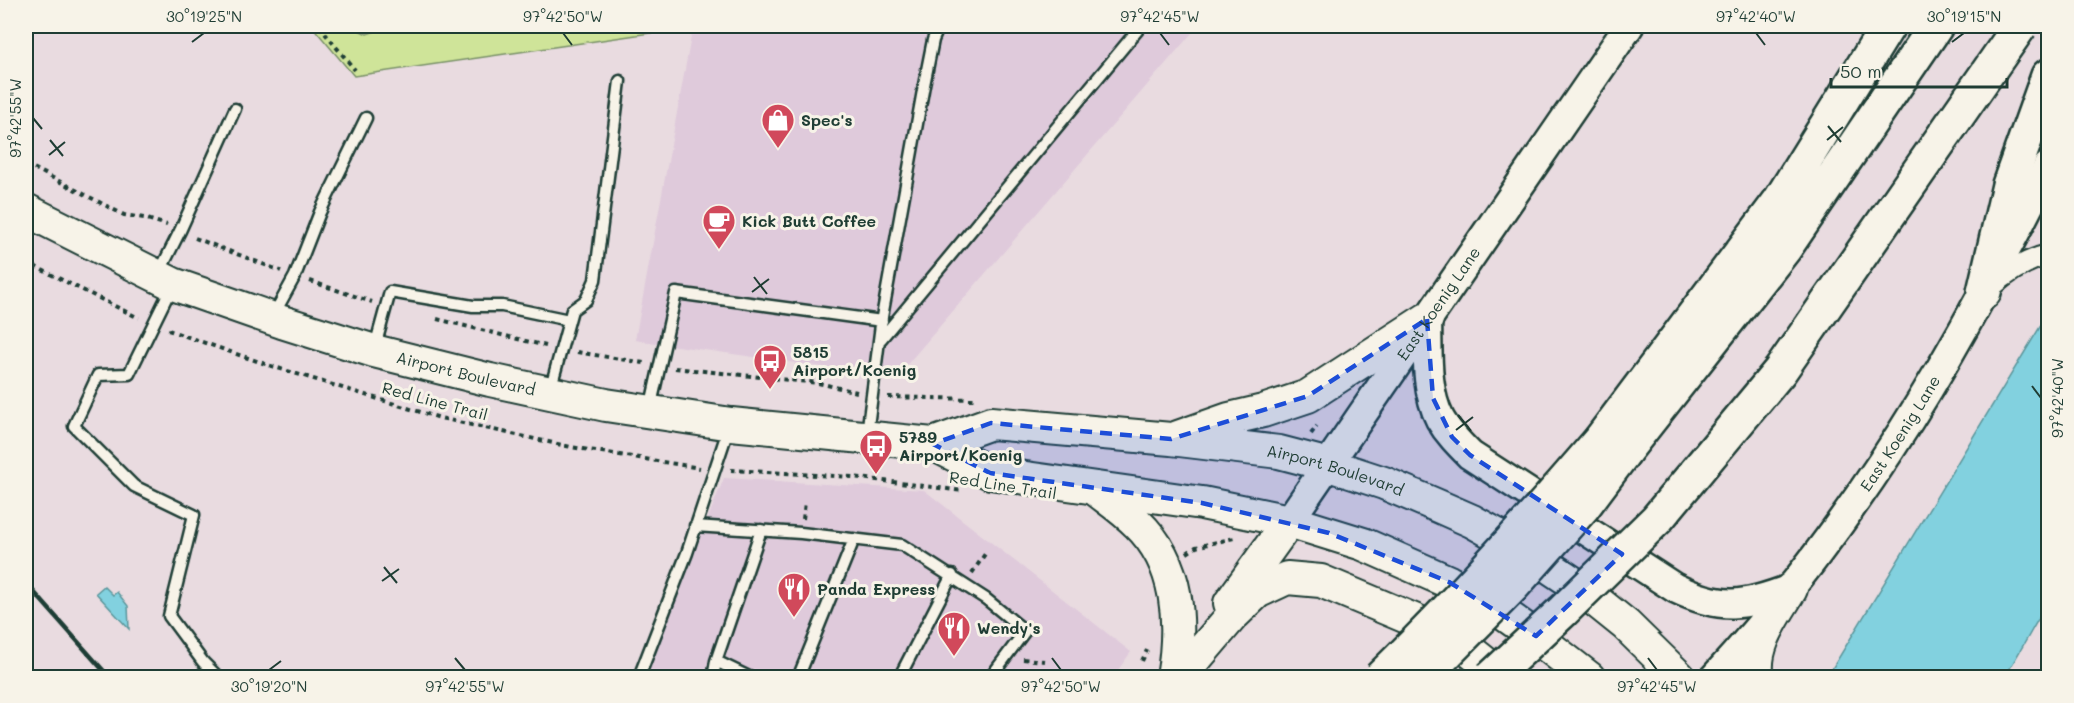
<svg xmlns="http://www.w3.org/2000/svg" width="2074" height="703" font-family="Mali,sans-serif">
  <rect width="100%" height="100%" fill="#e9dbe0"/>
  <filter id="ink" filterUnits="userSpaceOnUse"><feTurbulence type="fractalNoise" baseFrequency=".0167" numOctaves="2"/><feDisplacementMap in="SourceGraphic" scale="12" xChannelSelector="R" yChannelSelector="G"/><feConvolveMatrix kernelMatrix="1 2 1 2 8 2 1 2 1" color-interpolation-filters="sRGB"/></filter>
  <g filter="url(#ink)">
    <!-- built -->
    <path fill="#dfcadb" d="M 693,26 L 1198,26 L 904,368 L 858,372 L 635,340 Z
      M 724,478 L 924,490 L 1131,652 L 1113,677 L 644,678 Z"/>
    <!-- green -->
    <path fill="#cfe499" stroke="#779066" stroke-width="1.5" d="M 312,26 L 350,26 L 367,34 L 391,26 L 698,26 L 354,76 Z"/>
    <!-- water -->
    <path fill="#82d1df" stroke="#5a969b" stroke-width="1.5" d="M 2048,321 L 2048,602 L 2005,677 L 1827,677 L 2043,322 Z
      M 104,586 L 113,595 L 117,592 L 128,606 L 129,629 L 96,593 Z"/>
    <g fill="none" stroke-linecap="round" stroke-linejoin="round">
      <defs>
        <path id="service" d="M 159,273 L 180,231 L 235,109
          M 172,286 L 129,374 L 98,375 L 74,426 L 134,486 L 194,515 L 169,616 L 203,662 L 219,678
          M 273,316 L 295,276 L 320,212 L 366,118
          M 881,339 L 1141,26
          M 374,350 L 390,292 L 473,306 L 502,306 L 569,320
          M 550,390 L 572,310 L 586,300 L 595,280 L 620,81
          M 650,409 L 676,293 L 882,321
          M 867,434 L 882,317 L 924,85 L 933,40 L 939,26
          M 695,526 L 801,533 L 902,545 L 986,599 L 1025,631 L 990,678
          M 716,661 L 751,678
          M 639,677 L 687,553 L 729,427
          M 713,678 L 716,661 L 761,530
          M 798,678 L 854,539
          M 899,678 L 952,575"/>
        <path id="minor" d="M 1991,287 C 2008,272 2026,260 2048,255"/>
        <g id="secondary">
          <path d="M 1427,319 C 1428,351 1425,390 1440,419 C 1448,433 1459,444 1470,455 L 1675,588 C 1721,610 1743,607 1790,589"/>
          <path id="s1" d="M 1289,521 L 1629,26"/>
          <path id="s2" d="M 1714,678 C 1829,553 1923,410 2001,259 C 2017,229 2034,198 2048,166"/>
        </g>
        <g id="primary">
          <path id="s3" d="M 26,210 L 173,284 L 282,322 L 374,351 L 490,380 L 606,405 L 731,424 L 933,444 L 990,473 L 1202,503 L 1289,521 L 1363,544 L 1449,582 L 1490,604 L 1531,633 L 1589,678"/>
          <path d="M 1178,437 L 1229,419 L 1263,411 L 1308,396 L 1427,319"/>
          <path id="s4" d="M 933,444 L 991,423 L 1171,439 L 1279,452 L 1329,465 L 1384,483 L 1438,506 L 1472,521 L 1524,550 L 1575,584 L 1626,625 L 1680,678"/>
          <path d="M 1094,488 C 1109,500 1124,510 1137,523 C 1180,564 1182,623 1173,678"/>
          <path d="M 1230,603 L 1289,521"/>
          <path d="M 1179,678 L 1231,617 L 1257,592 L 1287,578 L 1321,581 L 1433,628 L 1470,651 L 1504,678"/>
          <path d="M 1758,678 C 1751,646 1776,615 1791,589"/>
        </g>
        <path id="motorway" d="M 1984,292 L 2009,185 L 2048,76
          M 1601,439 L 1779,202 L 1888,26
          M 1625,451 L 1785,248 L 1936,26"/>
      </defs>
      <!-- service casing -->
      <use href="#service" stroke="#1f3d34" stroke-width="15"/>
      <!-- minor casing -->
      <use href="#minor" stroke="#1f3d34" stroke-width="24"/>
      <!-- secondary casing -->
      <use href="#secondary" stroke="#1f3d34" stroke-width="33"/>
      <!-- primary casing -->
      <use href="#primary" stroke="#1f3d34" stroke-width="36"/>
      <!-- motorway casing -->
      <use href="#motorway" stroke="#1f3d34" stroke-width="38"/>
      <!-- path -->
      <path stroke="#1f3d34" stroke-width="4" stroke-dasharray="4.5 4.5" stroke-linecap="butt" d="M 319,26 L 355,70
        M 26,164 L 124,215 L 144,218 L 167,225
        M 195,238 L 281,271
        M 26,262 L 139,318
        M 310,281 L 372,302
        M 437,319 L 546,346
        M 168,330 L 268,365 L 440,418 L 571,447 L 700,468
        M 577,352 L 644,363
        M 675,368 L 818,383 L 857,392
        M 888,397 L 974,399
        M 1311,434 L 1317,426
        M 731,470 L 853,477 L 963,491
        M 803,519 L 805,502
        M 1187,553 L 1196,547 L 1234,538
        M 972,573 L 985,554
        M 1023,659 L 1045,661
        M 1142,661 L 1147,650"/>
      <!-- service -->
      <use href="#service" stroke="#f7f3e8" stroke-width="10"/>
      <!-- minor -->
      <use href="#minor" stroke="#f7f3e8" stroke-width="20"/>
      <!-- secondary -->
      <use href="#secondary" stroke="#f7f3e8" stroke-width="28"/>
      <!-- primary -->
      <use href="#primary" stroke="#f7f3e8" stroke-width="32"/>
      <!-- motorway -->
      <use href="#motorway" stroke="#f7f3e8" stroke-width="33"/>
      <!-- rail -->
      <path stroke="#1f3d34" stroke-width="4.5" d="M 26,583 L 110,678"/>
      <defs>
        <path id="motorway-bridge" d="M 1380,678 C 1458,602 1530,522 1601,439
          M 1422,678 L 1512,587 L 1583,507 L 1625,451
          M 1491,678 L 1563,611 L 1657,519 L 1780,371 L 2020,26"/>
      </defs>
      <!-- motorway-bridge casing -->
      <use href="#motorway-bridge" stroke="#1f3d34" stroke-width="38" stroke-linecap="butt"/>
      <!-- motorway-bridge -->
      <use href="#motorway-bridge" stroke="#f7f3e8" stroke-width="33"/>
    </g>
  </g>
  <!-- marked area -->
  <path fill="#1d4ed8" fill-opacity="0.2" stroke="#1d4ed8" stroke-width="4.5" stroke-dasharray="12 8" stroke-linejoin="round" d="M 1427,319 L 1433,398 L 1452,437 L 1470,455 L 1622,554 L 1536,636 L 1449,582 L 1329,533 L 1202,503 L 990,473 L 933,444 L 991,423 L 1171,439 L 1308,396 Z"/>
  <!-- ticks -->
  <path fill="none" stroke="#1f3d34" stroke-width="2" d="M 563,33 L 572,45M 1160,33 L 1169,45M 1756,33 L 1765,45M 192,42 L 204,33M 1952,42 L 1964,33M 33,118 L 42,129M 1828,126 L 1841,142M 50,140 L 63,156M 1827,140 L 1843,127M 49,155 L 65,142M 754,277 L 767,294M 752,292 L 769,279M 2032,386 L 2041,398M 1458,415 L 1471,431M 1456,430 L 1473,417M 384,567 L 397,583M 382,581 L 399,569M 455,658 L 465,670M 1052,658 L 1061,670M 1648,658 L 1657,670M 269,670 L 281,661"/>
  <!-- icons -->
  <defs>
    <symbol id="shop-pin" viewBox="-11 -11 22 30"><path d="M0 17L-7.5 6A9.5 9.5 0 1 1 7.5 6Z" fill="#d1495b" stroke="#f7f3e8"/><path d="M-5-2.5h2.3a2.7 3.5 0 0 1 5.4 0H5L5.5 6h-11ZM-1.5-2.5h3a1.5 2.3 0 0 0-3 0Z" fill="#fff"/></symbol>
    <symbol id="cafe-pin" viewBox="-11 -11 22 30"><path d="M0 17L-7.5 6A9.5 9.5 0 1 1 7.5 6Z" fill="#d1495b" stroke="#f7f3e8"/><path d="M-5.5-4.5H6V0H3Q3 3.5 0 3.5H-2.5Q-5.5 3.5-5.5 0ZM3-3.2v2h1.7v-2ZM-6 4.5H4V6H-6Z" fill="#fff"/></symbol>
    <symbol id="bus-pin" viewBox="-11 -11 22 30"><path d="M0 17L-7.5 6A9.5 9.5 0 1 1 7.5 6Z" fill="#d1495b" stroke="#f7f3e8"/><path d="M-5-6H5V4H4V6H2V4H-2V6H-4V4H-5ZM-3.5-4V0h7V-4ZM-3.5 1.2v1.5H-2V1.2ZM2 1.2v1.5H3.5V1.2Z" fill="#fff"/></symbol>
    <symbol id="restaurant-pin" viewBox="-11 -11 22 30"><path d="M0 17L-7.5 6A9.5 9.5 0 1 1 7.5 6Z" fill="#d1495b" stroke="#f7f3e8"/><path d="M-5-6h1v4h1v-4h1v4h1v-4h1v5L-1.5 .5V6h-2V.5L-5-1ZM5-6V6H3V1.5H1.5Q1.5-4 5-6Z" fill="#fff"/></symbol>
  </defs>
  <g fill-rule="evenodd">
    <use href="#shop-pin" x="759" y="101" width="38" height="52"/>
    <use href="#cafe-pin" x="700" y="202" width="38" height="52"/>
    <use href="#bus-pin" x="751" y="342" width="38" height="52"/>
    <use href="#bus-pin" x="857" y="427" width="38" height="52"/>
    <use href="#restaurant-pin" x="775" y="570" width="38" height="52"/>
    <use href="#restaurant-pin" x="935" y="609" width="38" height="52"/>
  </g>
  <g text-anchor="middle" stroke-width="6" stroke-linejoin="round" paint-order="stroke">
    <!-- poi labels -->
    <g font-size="16" font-weight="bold" fill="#1f3d34" stroke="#f7f3e8" text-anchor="start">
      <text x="801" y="126">Spec's</text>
      <text x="742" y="227">Kick Butt Coffee</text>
      <text x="793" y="358">5815<tspan x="793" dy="18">Airport/Koenig</tspan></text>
      <text x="899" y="443">5789<tspan x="899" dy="18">Airport/Koenig</tspan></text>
      <text x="817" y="595">Panda Express</text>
      <text x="977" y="634">Wendy's</text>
    </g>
    <!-- street labels -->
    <g font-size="16" fill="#1f3d34" stroke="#f7f3e8">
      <text dy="6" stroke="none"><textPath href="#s1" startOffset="264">East Koenig Lane</textPath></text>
      <text dy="6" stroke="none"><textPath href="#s3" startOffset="471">Airport Boulevard</textPath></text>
      <text transform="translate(435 401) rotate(15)" y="6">Red Line Trail</text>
      <text dy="6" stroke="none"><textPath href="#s2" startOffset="308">East Koenig Lane</textPath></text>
      <text dy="6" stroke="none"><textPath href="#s4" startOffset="410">Airport Boulevard</textPath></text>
      <text transform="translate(1003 485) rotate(9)" y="6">Red Line Trail</text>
    </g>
  </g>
  <!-- margin -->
  <rect width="2074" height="703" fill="none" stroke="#f7f3e8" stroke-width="66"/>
  <!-- scale -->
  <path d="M1831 78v9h176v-9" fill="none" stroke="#1f3d34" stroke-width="3"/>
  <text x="1840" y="78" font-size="18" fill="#1f3d34" stroke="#f7f3e8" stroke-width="4.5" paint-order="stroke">50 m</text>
  <rect x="33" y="33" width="2008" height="637" fill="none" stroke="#1f3d34" stroke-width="2"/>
  <g font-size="15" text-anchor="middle" fill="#1f3d34">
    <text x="204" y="22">30°19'25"N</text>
    <text x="563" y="22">97°42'50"W</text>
    <text x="1160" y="22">97°42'45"W</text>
    <text x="1756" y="22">97°42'40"W</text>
    <text x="1964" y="22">30°19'15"N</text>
    <text transform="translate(16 118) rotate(-90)" y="5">97°42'55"W</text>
    <text transform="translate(2058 398) rotate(-90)" y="5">97°42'40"W</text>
    <text x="269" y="692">30°19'20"N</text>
    <text x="465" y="692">97°42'55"W</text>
    <text x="1061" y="692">97°42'50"W</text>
    <text x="1657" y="692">97°42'45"W</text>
  </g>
</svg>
